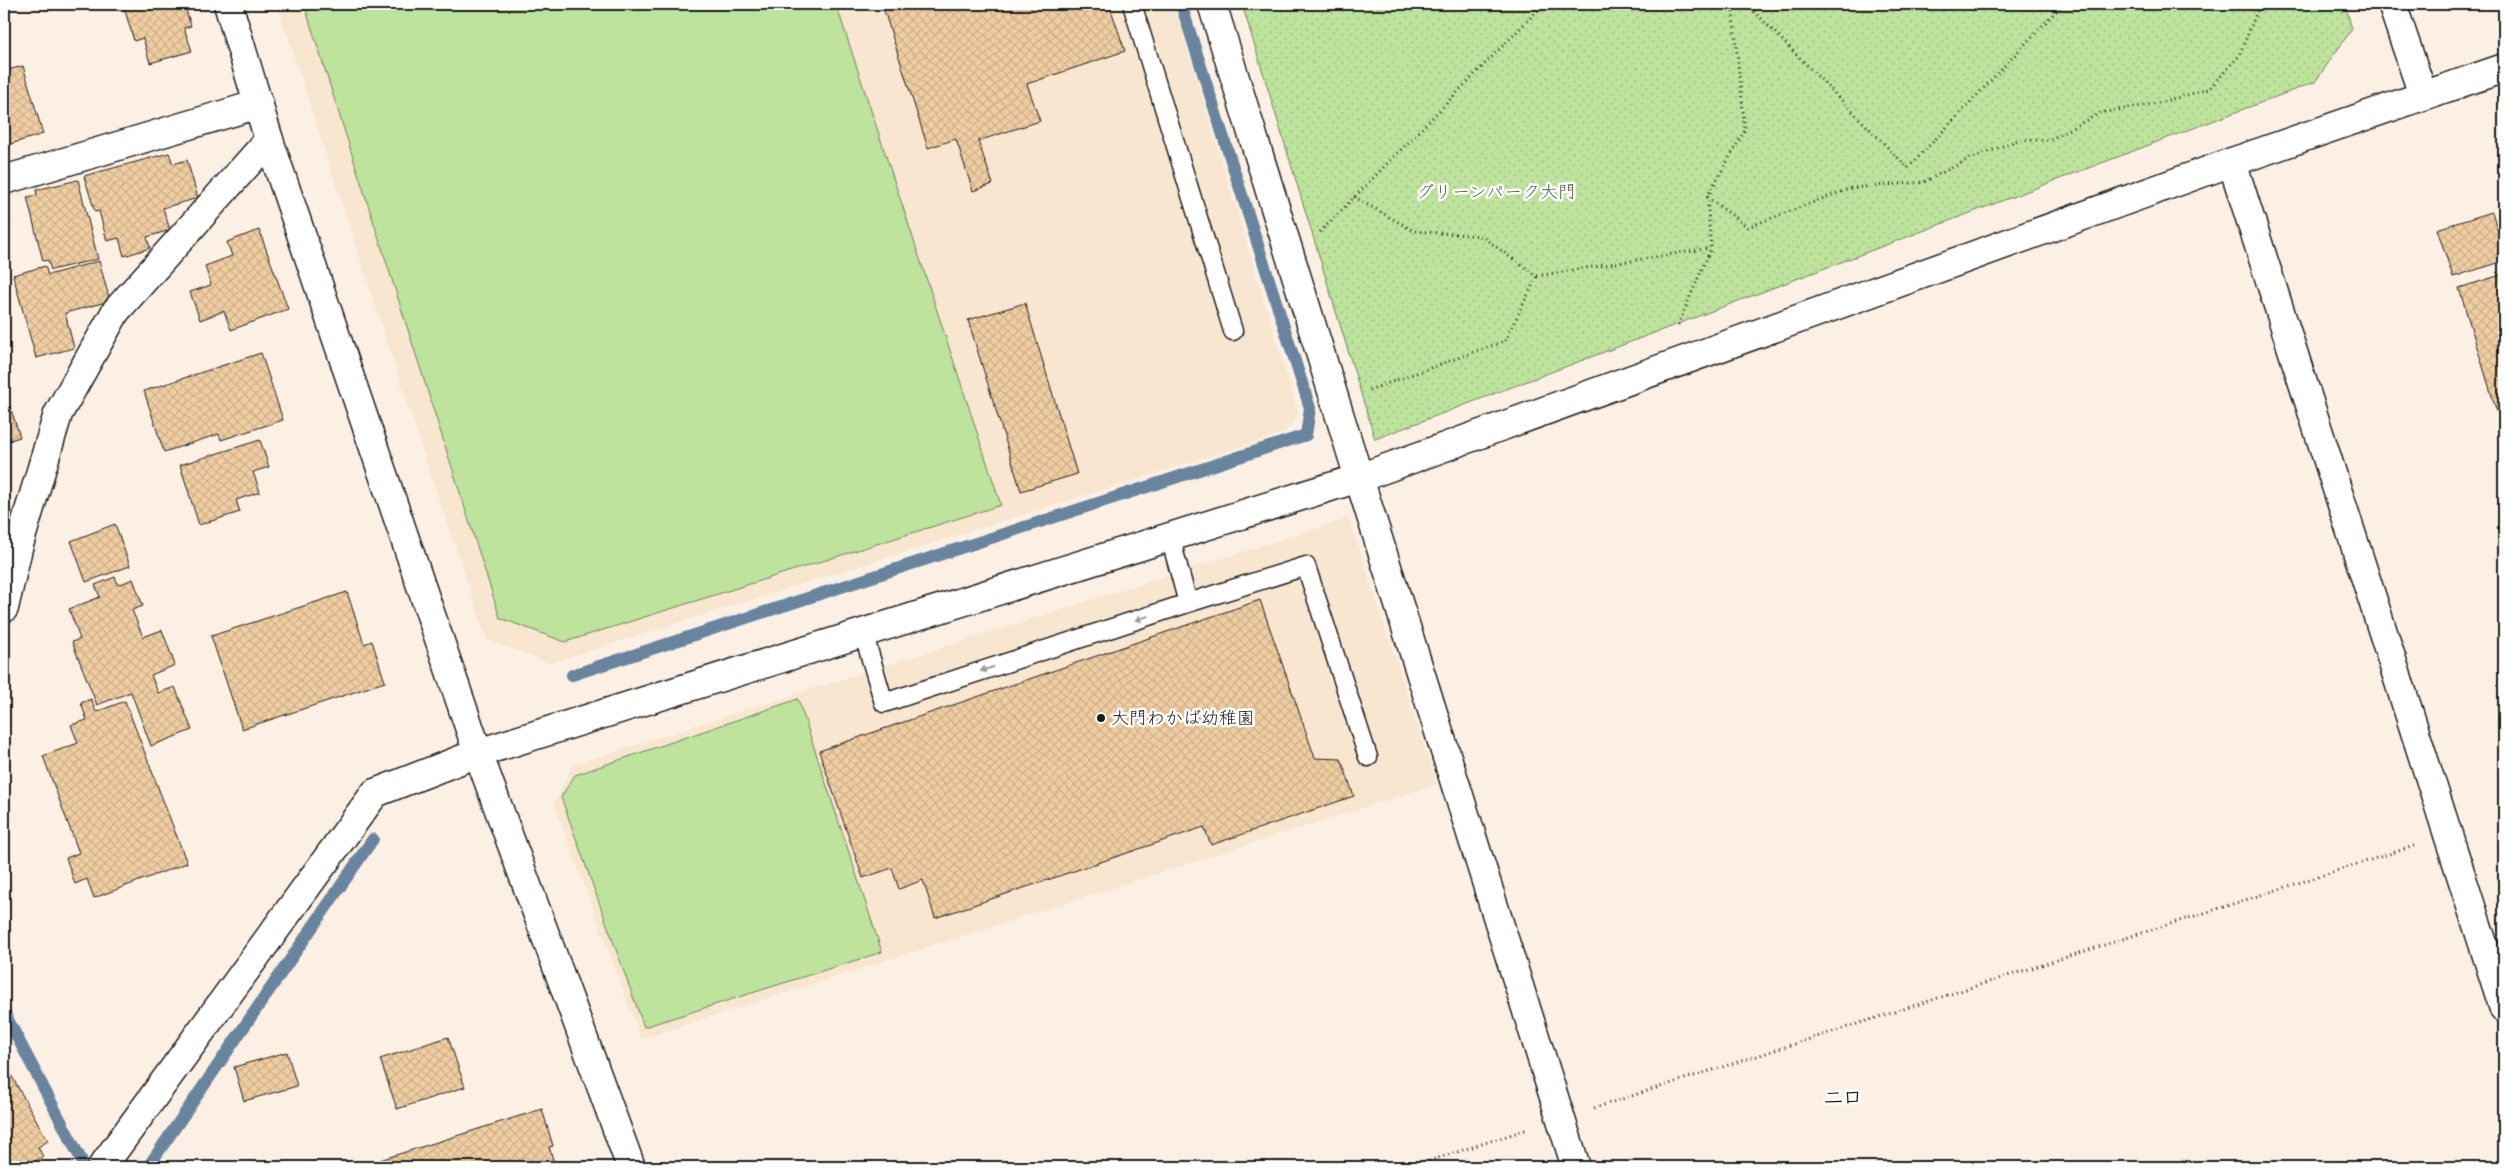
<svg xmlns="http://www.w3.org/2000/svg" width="2508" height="1171" font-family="Itim,'Klee One',sans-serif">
  <defs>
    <pattern id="park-dots" width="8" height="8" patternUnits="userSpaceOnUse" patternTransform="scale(1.25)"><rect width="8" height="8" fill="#bee39d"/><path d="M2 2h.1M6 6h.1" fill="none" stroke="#a3c287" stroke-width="1.8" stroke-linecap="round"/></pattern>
    <pattern id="building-cross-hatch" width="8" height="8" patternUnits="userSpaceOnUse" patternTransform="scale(1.25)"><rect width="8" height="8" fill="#f1cea2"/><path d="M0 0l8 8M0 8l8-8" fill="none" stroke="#ceb08b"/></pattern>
  </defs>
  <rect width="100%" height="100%" fill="#fbf0e3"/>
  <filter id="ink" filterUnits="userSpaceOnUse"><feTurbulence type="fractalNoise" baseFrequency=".02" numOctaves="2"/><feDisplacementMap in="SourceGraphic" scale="10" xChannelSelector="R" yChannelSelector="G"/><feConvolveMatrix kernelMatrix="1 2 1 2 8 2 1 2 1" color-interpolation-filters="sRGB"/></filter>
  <g filter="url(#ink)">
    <!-- built -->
    <path fill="#f8e6d0" d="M 277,4 L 1174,4 L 1299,415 L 1284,433 L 550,663 L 487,640 L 431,476 Z
      M 1349,518 L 1437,784 L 641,1039 L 554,803 L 573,765 Z"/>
    <!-- park -->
    <path fill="url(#park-dots)" stroke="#6d805c" d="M 1242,4 L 2345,4 L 2352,29 L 2315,82 L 1375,439 Z"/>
    <!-- garden -->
    <path fill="#bee39d" stroke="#6d805c" d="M 304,4 L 836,4 L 1001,505 L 565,642 L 500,618 Z
      M 798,699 L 882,952 L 644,1027 L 561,797 L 575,775 Z"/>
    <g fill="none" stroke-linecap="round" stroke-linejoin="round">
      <!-- stream -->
      <path stroke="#67849f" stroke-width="12" d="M 572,675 L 1306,435 L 1310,408 L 1181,4
        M 4,1012 L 85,1167
        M 148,1167 L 373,839"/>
    </g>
    <!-- building -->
    <path fill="url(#building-cross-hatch)" stroke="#1c1c1c" d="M 123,4 L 184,4 L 191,26 L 184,28 L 192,51 L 150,63 L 143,38 L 134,41 Z
      M 882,4 L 1109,4 L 1125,51 L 1027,84 L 1040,121 L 978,141 L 993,184 L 973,191 L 956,139 L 928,148 Z
      M 23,66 L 43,134 L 4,146 L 4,71 Z
      M 169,153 L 173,164 L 187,160 L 198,198 L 163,208 L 170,230 L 147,237 L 150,248 L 124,256 L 119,238 L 107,241 L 99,211 L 95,212 L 84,176 Z
      M 78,180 L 98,259 L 51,270 L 48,260 L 43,261 L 27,197 L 37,195 L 36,190 Z
      M 2492,212 L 2504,251 L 2504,261 L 2453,277 L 2437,229 Z
      M 259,230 L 288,309 L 231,330 L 224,311 L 200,320 L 190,292 L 211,285 L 205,266 L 232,256 L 227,242 Z
      M 99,261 L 110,301 L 65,313 L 74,348 L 36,358 L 13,275 L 45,266 L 48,275 Z
      M 2504,274 L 2504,418 L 2499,419 L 2459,288 Z
      M 1025,303 L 1077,474 L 1021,491 L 968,320 Z
      M 261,353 L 283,420 L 221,440 L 219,434 L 164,452 L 144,391 Z
      M 4,388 L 20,437 L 4,442 Z
      M 260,440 L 269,467 L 253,472 L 260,492 L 236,500 L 240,512 L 199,525 L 180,465 Z
      M 115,524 L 130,566 L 86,582 L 71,541 Z
      M 115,577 L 118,585 L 133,579 L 143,606 L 132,610 L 143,637 L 162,630 L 175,665 L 151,675 L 158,693 L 175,687 L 192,730 L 151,746 L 131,692 L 97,705 L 72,642 L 80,639 L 69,609 L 100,597 L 95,585 Z
      M 347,592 L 364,644 L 372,641 L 385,682 L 242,729 L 211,636 Z
      M 1260,600 L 1315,758 L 1341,759 L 1354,796 L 1211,845 L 1204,827 L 935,918 L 923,880 L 899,889 L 892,868 L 863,878 L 819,751 Z
      M 91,699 L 96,712 L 125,701 L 187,863 L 94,898 L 87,879 L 75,884 L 66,858 L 79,853 L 43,756 L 78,743 L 71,725 L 87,720 L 81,703 Z
      M 448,1037 L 465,1087 L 397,1109 L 380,1059 Z
      M 287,1052 L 297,1086 L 244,1101 L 234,1067 Z
      M 5,1064 L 48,1141 L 38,1147 L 43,1157 L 24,1167 L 14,1167 L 11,1162 L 4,1166 Z
      M 542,1109 L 553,1146 L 549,1147 L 555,1166 L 382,1167 L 380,1160 Z"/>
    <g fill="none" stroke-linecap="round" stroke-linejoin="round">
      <defs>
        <path id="lane" d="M 1132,4 L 1233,331
          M 1170,537 L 1188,603 L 1306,566 L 1368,757
          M 863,632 L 884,703 L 1188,603"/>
        <path id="street" d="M 2232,162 L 2504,1009
          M 4,180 L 259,104
          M 1359,478 L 1576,1167
          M 4,608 L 18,548 L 58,414 L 116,311 L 269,140
          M 102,1167 L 375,793 L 478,753"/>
        <path id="secondary" d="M 228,4 L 269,140 L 478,753 L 631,1167
          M 1212,4 L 1359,478
          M 2392,4 L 2423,95
          M 478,753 L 1359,478 L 2232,162 L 2504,68"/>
      </defs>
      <!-- lane casing -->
      <use href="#lane" stroke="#1c1c1c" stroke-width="21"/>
      <!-- street casing -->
      <use href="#street" stroke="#1c1c1c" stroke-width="31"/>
      <!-- secondary casing -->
      <use href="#secondary" stroke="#1c1c1c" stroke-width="31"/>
      <!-- path -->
      <path stroke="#1c1c1c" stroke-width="3" stroke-dasharray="1 4" stroke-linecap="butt" d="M 1747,4 L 1908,168 L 2063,4
        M 1354,197 L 1414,231 L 1481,236 L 1537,276 L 1710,248
        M 1707,197 L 1745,130 L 1732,4
        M 1320,232 L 1544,4
        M 1678,325 L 1711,248 L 1707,197 L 1748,227 L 1851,188 L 1924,182 L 1965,161 L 2018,140 L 2049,140 L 2100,113 L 2158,103 L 2209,89 L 2239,56 L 2260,4
        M 1369,390 L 1505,341 L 1537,276
        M 1594,1108 L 2414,846
        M 1410,1167 L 1528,1129"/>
      <!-- lane -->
      <use href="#lane" stroke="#fff" stroke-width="18"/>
      <!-- street -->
      <use href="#street" stroke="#fff" stroke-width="28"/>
      <!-- secondary -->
      <use href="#secondary" stroke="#fff" stroke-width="28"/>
    </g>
    <!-- one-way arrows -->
    <defs><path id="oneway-solid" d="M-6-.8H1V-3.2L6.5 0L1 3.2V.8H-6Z" transform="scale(1.25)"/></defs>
    <g fill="#999">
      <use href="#oneway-solid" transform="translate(1142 618) rotate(162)"/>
      <use href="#oneway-solid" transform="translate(987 669) rotate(162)"/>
    </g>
  </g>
  <!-- markers -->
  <circle fill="#1c1c1c" stroke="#fff" stroke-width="2" cx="1101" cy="718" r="5"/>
  <g text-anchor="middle" stroke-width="5" stroke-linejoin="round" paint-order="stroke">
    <!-- park labels -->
    <g font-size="18" fill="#556249" stroke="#fff">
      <text x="1496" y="198">グリーンパーク大門</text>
    </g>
    <!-- poi labels -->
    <g font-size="18" fill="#1c1c1c" stroke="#fff" text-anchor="start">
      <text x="1111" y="724">大門わかば幼稚園</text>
    </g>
    <!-- neighbourhood labels -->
    <g font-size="19" font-weight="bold" fill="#1c1c1c" stroke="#fff">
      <text x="1843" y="1104">二口</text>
    </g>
  </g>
  <!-- margin -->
  <rect width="2508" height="1171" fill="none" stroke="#fff" stroke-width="20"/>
  <rect x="10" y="10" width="2488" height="1151" fill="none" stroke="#1c1c1c" stroke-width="2" filter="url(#ink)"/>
</svg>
